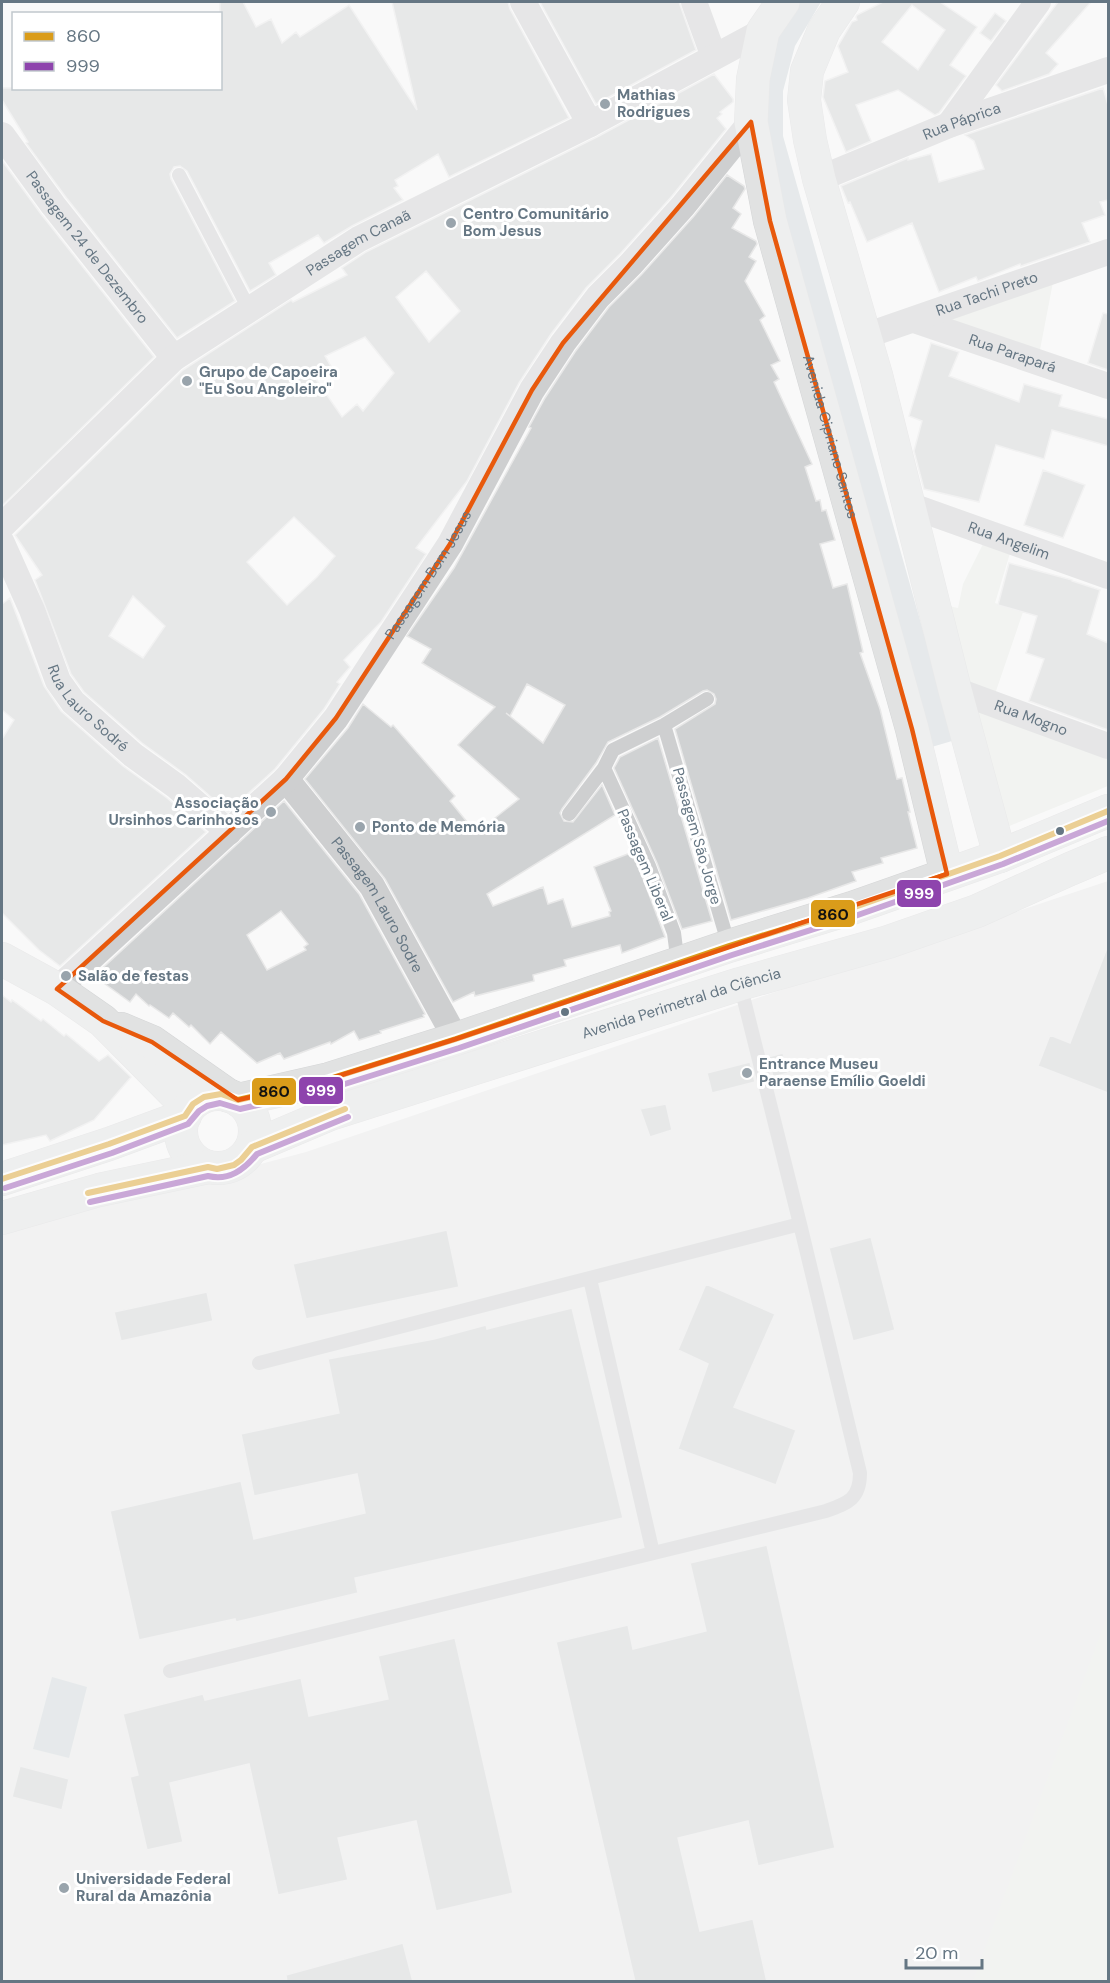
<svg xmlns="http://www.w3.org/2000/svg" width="1110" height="1983" font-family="'DM Sans',sans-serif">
  <rect width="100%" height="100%" fill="#f9f9f9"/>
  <!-- built -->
  <path fill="#e8e9e9" d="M 1108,881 L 1108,1616 L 974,1981 L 2,1982 L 2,1233 L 306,1152 L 790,987 Z"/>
  <!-- green -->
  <path fill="#e8ebe6" d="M 1054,277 L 1039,355 L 929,320 Z
    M 984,542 L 1011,550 L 995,603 L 1023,612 L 995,694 L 958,684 L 939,604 L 958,608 L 963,584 Z
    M 978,704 L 1108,756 L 1108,786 L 997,831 L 970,726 Z
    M 1108,1614 L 1108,1981 L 973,1981 Z"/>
  <!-- water -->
  <path fill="#ced6d9" d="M 795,2 L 821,2 L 795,46 L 783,91 L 783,136 L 937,680 L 952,741 L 925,749 L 766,161 L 766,58 Z
    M 52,1677 L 87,1687 L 69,1758 L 33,1749 Z"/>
  <!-- building -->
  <path fill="#d0d2d3" stroke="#e8e8e8" stroke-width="1.5" fill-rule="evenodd" d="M 220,2 L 243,2 L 256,27 L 271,19 L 282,43 L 296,32 L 300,37 L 349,5 L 417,110 L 392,2 L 508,2 L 510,9 L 569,118 L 449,177 L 438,154 L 395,180 L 398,186 L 394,188 L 403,200 L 352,226 L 324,243 L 318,235 L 269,263 L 276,275 L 250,291 L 187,171 L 180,166 L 174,167 L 170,174 L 171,179 L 235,301 L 177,338 L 65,196 L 26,143 L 28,142 L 2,100 L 2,88 L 220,88 Z
    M 540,2 L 679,2 L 696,50 L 596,104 Z
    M 883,2 L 940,2 L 977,27 L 950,65 L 966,76 L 939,113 L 935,115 L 898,90 L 856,105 L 871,141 L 846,152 L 823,97 L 825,81 L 848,72 L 838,46 L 852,22 L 857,20 L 856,17 L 857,15 ZM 912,5 L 945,30 L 918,70 L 882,42 Z
    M 1058,2 L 1091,2 L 1046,53 L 1058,64 L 1049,74 L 1002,91 L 996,85 Z
    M 995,13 L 1006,21 L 991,41 L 980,33 Z
    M 714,74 L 733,99 L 733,102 L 720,112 L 722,114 L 717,118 L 726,129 L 672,196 L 620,254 L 586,288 L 551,334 L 519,383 L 467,481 L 416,548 L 426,554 L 381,622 L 344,660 L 350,667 L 337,682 L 340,684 L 324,709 L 275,769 L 228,812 L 186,775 L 142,743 L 84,692 L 71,674 L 35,580 L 42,575 L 15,535 L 183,370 L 291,300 L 293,302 L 347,275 L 342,268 L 366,252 L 597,137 ZM 426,271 L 460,311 L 429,342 L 396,297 ZM 365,337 L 394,373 L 363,411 L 357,404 L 342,417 L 315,378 L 332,368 L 325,356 ZM 294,517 L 335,556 L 317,577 L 287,605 L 247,562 ZM 133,596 L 165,626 L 143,658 L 109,636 Z
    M 1103,88 L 1108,105 L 1108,200 L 1100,202 L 1105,215 L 1082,223 L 1090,242 L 1021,266 L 1020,264 L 978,281 L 976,277 L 939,292 L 912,223 L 867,242 L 850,202 L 848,203 L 841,186 L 908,158 L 908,160 L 931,154 L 939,182 L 984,169 L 974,141 L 965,135 Z
    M 3,162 L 41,214 L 154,357 L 2,506 L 2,163 Z
    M 727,175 L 744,186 L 745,189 L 733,208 L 741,214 L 732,228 L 756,241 L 757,244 L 749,257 L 756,261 L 745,281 L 765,316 L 760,320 L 780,361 L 771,365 L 779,379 L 774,382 L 812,464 L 805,467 L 816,501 L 820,500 L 822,511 L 826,510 L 835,540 L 820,544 L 833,588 L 847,584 L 863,652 L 860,653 L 880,709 L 897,779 L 902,778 L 910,812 L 908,812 L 917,848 L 881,858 L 883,863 L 852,872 L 856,881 L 808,898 L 731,920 L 675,729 L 715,704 L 716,699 L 714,694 L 707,690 L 703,691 L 660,717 L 608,742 L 596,763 L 562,809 L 560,813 L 564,821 L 573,822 L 602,785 L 615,815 L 487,894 L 493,906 L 543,887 L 548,904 L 563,899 L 572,927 L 610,916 L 609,912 L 611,911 L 594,867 L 633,852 L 665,937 L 622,953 L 620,945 L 564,960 L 566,966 L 533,975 L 534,981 L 475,996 L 474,992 L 453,1002 L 385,879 L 305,779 L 348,728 L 363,704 L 391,727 L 393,725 L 455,796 L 450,801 L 476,833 L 519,799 L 458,745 L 495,707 L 422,663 L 431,649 L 407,636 L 454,568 L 531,428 L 529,427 L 545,398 L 575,352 L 609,307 L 642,274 L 694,216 ZM 527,684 L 565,705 L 543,743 L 506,713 L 510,716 Z
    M 1103,313 L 1108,314 L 1108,370 L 1088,363 Z
    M 931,343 L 959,352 L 949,376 L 1019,402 L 1024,384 L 1062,395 L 1059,406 L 1108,419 L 1108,446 L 1052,430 L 1044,459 L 996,445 L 979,502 L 924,489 L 914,451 L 922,421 L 909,416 Z
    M 1043,470 L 1085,485 L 1063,538 L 1024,525 Z
    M 1009,563 L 1072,580 L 1072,581 L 1100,590 L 1087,634 L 1108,643 L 1108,730 L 1029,701 L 1044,659 L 1026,653 L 1037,616 L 998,605 Z
    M 10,598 L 44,686 L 61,711 L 123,766 L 167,798 L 206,832 L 60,966 L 39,950 L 2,913 L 2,739 L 14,720 L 2,710 L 2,604 Z
    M 658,738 L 712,921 L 682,929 L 657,863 L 614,768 L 620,757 Z
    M 284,801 L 359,894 L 425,1014 L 423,1015 L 424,1017 L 380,1031 L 381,1033 L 359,1040 L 354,1031 L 331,1044 L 330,1042 L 284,1059 L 280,1053 L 257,1063 L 221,1032 L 210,1044 L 191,1025 L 189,1027 L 173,1013 L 169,1018 L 150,1005 L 149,1006 L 136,994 L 130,1002 L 94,976 ZM 281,911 L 308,944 L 304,947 L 306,950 L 267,970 L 247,935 Z
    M 1107,948 L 1108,949 L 1108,1093 L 1038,1066 L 1050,1035 L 1070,1043 Z
    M 2,995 L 11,1002 L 12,1000 L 41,1021 L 43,1019 L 64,1036 L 66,1034 L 99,1061 L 108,1055 L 131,1077 L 94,1120 L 50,1141 L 46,1135 L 2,1145 Z
    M 783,1053 L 788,1073 L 773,1077 L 768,1057 Z
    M 750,1062 L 755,1082 L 712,1093 L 707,1073 Z
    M 666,1104 L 672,1130 L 650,1137 L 640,1109 Z
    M 447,1230 L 459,1287 L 306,1319 L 293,1264 Z
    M 871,1237 L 895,1330 L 853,1341 L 829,1248 Z
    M 706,1284 L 775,1314 L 734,1407 L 796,1430 L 776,1485 L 678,1449 L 708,1364 L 678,1350 Z
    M 207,1292 L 213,1321 L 121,1341 L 114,1312 Z
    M 572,1308 L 623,1518 L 355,1578 L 358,1593 L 236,1622 L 235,1619 L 139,1640 L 110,1511 L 241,1481 L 254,1539 L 365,1513 L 357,1474 L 254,1496 L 241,1434 L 339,1413 L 328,1359 L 434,1339 L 486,1325 L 487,1329 Z
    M 767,1545 L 835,1848 L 758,1866 L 748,1821 L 678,1838 L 700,1931 L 753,1919 L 767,1982 L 635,1982 L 556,1642 L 628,1625 L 633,1649 L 706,1631 L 690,1563 Z
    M 455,1638 L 513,1893 L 436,1911 L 416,1821 L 338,1838 L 348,1880 L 278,1895 L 249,1764 L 170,1783 L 183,1842 L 147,1850 L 130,1777 L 138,1775 L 123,1714 L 203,1694 L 205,1700 L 301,1678 L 309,1716 L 388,1699 L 378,1656 Z
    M 20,1766 L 69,1779 L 62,1810 L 12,1797 Z
    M 403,1943 L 413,1982 L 287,1982 L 286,1975 Z"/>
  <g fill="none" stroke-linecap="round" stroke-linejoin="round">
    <defs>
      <g id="secondary">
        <path id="s11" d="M 783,2 L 763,31 L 753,79 L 751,122 L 770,221 L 912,729 L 947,874"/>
        <path d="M 843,2 L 824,30 L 807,71 L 804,100 L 810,140 L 819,179 L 876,375 L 955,690 L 1000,856"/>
        <path d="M 2,959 L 57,989 L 103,1021 L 189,1108"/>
        <path d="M 121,1029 L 152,1042 L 229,1096"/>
        <circle cx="218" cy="1131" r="37"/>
        <path d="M 238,1100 L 329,1079 L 456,1039 L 729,946 L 852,908 L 1000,856 L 1108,811"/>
        <path id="s12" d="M 252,1147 L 330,1114 L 740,984 L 888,942 L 977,911 L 1070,869 L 1108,853"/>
        <path d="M 2,1179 L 109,1144 L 185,1116"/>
        <path d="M 2,1218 L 99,1190 L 208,1167"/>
      </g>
    </defs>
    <!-- secondary casing -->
    <use href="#secondary" stroke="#d5d6d7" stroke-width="34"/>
    <!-- lane -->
    <path stroke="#cecfd0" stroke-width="14" d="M 179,175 L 249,309
      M 664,725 L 729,946
      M 604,768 L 649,866 L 674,933 L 678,964
      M 569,814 L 604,768 L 613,750 L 664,725 L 707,699
      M 590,1279 L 653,1553
      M 259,1363 L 800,1224
      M 170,1671 L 826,1511 C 848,1503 860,1499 860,1473 L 800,1224 L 740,984"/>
    <!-- street -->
    <g stroke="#cecfd0" stroke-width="26">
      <path d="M 523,2 L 590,124"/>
      <path d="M 694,2 L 714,57"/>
      <path d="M 949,125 L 1038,2"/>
      <path id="s1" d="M 2,135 L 53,205 L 174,358"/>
      <path id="s2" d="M 819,179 L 949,125 L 1108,70"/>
      <path id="s3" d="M 914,320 L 1108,386"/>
      <path id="s4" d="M 865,336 L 1108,252"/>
      <path id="s5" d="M 909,505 L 1108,576"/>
      <path id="s6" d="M 2,526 L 174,358 L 359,239 L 590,124 L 763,31"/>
      <path id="s7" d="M 2,543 L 32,610 L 58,681 L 73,702 L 133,755 L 176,786 L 229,832"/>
      <path id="s8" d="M 955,690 L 1108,746"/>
      <path id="s9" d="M 286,779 L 372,886 L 456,1039"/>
      <path id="s10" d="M 57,989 L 286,779 L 336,718 L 450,544 L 532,390 L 563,343 L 598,297 L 631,264 L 683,206 L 751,122"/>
    </g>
    <!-- secondary -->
    <use href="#secondary" stroke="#e1e2e2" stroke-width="33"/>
    <defs>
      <path id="bus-1" d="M 2,1179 L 109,1144 L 185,1116 L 193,1104 L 204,1097 L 221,1094 L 238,1100 L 329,1079 L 456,1039 L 729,946 L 852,908 L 1000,856 L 1108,811
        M 88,1193 L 208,1167 L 217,1169 L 234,1165 L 241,1160 L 252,1147 L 345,1109"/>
      <path id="bus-2" d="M 5,1188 L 112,1153 L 188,1124 L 199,1111 L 207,1106 L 220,1103 L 240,1109 L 332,1088 L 459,1048 L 732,955 L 855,916 L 1003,864 L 1108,821
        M 90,1202 L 208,1176 C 229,1181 244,1170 257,1154 L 348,1117"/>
    </defs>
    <!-- bus-1 casing -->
    <use href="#bus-1" stroke="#fff" stroke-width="10"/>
    <!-- bus-2 casing -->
    <use href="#bus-2" stroke="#fff" stroke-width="10"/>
    <!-- bus-1 -->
    <use href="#bus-1" stroke="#da9c1a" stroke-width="6"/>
    <!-- bus-2 -->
    <use href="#bus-2" stroke="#8e44ad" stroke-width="6"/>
  </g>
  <!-- marked area -->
  <path d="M0 0H1110V1983H0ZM 751,122 L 770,221 L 912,729 L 947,874 L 456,1039 L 329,1079 L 238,1100 L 152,1042 L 103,1021 L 57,989 L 286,779 L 336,718 L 450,544 L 532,390 L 563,343 Z" fill="#f9f9f9" fill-opacity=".55" fill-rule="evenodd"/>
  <path fill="none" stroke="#e8590c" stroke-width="4.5" stroke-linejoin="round" d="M 751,122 L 770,221 L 912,729 L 947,874 L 456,1039 L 329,1079 L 238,1100 L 152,1042 L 103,1021 L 57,989 L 286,779 L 336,718 L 450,544 L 532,390 L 563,343 Z"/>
  <!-- markers -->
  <g fill="#99a4ac" stroke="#fff" stroke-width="2">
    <circle cx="605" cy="104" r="6"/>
    <circle cx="451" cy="223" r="6"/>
    <circle cx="187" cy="381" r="6"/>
    <circle cx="271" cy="812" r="6"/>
    <circle cx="360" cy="827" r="6"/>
    <circle cx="66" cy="976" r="6"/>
    <circle cx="747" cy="1073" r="6"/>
    <circle cx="64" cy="1888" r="6"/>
  </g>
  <g fill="#657683" stroke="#fff" stroke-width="2">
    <circle cx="1060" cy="831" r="5"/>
    <circle cx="565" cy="1012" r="5"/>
  </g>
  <g text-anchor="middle" stroke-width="6" stroke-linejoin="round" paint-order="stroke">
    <!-- poi labels -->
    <g font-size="15" font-weight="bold" fill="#657683" stroke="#fff" text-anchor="start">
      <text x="617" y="100">Mathias<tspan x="617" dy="17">Rodrigues</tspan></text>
      <text x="463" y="219">Centro Comunitário<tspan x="463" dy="17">Bom Jesus</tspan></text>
      <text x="199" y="377">Grupo de Capoeira<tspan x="199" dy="17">"Eu Sou Angoleiro"</tspan></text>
      <text x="259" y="808" text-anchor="end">Associação<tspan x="259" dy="17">Ursinhos Carinhosos</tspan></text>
      <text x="372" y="832">Ponto de Memória</text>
      <text x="78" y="981">Salão de festas</text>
      <text x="759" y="1069">Entrance Museu<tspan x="759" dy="17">Paraense Emílio Goeldi</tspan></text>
      <text x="76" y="1884">Universidade Federal<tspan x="76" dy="17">Rural da Amazônia</tspan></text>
    </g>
    <!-- street labels -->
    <g font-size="15" fill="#657683" stroke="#fff">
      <text dy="5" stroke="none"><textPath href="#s2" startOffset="154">Rua Páprica</textPath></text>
      <text dy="5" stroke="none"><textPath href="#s6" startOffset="458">Passagem Canaã</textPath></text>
      <text dy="5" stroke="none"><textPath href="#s1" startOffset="141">Passagem 24 de Dezembro</textPath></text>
      <text dy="5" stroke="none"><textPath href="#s4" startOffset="129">Rua Tachi Preto</textPath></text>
      <text dy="5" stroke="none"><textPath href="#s3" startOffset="104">Rua Parapará</textPath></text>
      <text dy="5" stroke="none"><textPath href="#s11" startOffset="452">Avenida Cipriano Santos</textPath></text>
      <text dy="5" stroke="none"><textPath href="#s5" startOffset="106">Rua Angelim</textPath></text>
      <text dy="5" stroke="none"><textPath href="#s10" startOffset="560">Passagem Bom Jesus</textPath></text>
      <text dy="5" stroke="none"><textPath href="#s7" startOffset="189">Rua Lauro Sodré</textPath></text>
      <text dy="5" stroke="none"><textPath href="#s8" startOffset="81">Rua Mogno</textPath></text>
      <text transform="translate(697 836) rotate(74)" y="5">Passagem São Jorge</text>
      <text transform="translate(645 865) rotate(67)" y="5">Passagem Liberal</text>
      <text dy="5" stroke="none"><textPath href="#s9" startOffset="156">Passagem Lauro Sodre</textPath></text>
      <text dy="5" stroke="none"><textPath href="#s12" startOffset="453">Avenida Perimetral da Ciência</textPath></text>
    </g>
  </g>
  <g stroke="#fff" stroke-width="2">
    <rect x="896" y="879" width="46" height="29" rx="6" fill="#8e44ad"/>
    <rect x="810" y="899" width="46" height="29" rx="6" fill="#da9c1a"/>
    <rect x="298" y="1076" width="46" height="29" rx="6" fill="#8e44ad"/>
    <rect x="251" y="1077" width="46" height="29" rx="6" fill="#da9c1a"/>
  </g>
  <g font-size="16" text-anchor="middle" font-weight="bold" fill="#fff">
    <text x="919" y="899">999</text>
    <text x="321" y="1096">999</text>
  </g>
  <g font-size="16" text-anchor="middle" font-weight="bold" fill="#111">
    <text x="833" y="920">860</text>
    <text x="274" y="1097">860</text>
  </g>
  <!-- border -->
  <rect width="1110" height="1983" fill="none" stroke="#657683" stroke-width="6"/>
  <!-- legend -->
  <rect x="12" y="12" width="210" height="78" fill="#ffffff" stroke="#c1c8cd" stroke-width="1.5"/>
  <rect x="24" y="32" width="30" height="9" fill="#da9c1a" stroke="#c1c8cd" stroke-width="1.5"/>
  <text x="66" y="42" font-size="18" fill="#657683">860</text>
  <rect x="24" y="62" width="30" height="9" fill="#8e44ad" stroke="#c1c8cd" stroke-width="1.5"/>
  <text x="66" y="72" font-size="18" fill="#657683">999</text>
  <!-- scale -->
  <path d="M906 1959v9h76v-9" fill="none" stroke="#657683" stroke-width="3"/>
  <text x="915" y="1959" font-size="18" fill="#657683" stroke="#ffffff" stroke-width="4.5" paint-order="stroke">20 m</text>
</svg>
